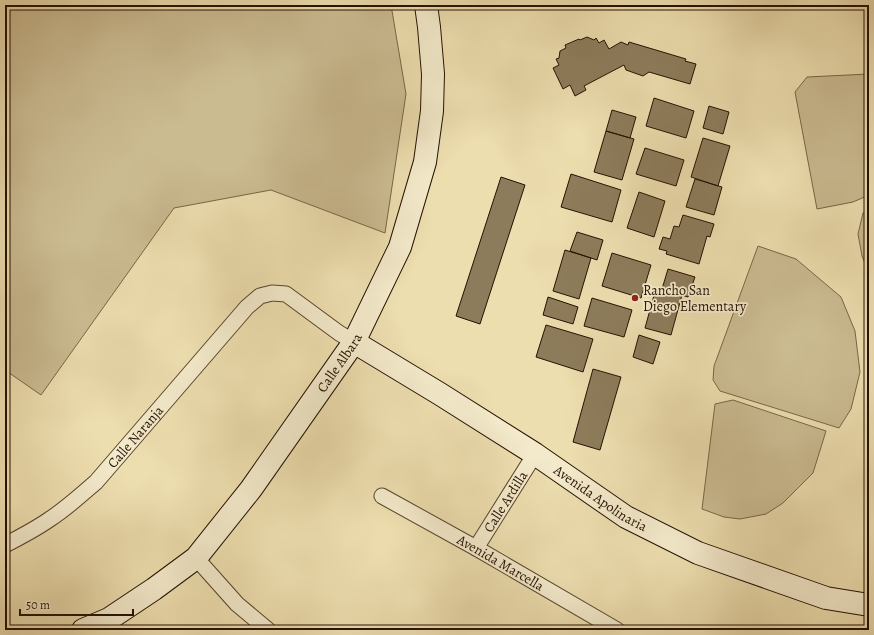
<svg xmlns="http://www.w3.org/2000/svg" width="874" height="635" font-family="Alegreya,serif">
  <rect width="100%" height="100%" fill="#eddeaf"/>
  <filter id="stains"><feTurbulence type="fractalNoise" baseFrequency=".005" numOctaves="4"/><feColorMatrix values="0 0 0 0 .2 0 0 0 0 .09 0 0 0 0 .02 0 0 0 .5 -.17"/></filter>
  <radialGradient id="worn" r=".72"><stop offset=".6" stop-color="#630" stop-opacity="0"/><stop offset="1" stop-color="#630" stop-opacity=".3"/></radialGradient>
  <!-- green -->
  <path fill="#cbbb91" stroke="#786648" d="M 5,5 L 391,5 L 406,94 L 385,233 L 271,190 L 174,208 L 41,395 L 5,370 Z
    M 869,74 L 869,195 L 853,202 L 817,209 L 795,92 L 807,77 Z
    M 869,211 L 869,273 L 862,256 L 858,234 L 863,213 Z
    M 758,246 L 796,259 L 841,297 L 855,331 L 860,372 L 851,409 L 839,428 L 720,391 L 713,380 L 714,366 Z
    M 733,400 L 826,431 L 813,473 L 783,503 L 766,514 L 740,519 L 724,517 L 702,509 L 715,404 Z"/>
  <!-- building -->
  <path fill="#8d7c5b" stroke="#251100" d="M 587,37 L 594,40 L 596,38 L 599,43 L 604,40 L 609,49 L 621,42 L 628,45 L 629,42 L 686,59 L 685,61 L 696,64 L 690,84 L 649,72 L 643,76 L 626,70 L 624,65 L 584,86 L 586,90 L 575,96 L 570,85 L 563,89 L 553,68 L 559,65 L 556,59 L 559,58 L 560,51 L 566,48 L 565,45 L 579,39 L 580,40 Z
    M 654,98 L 694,111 L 686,138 L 646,126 Z
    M 709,106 L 729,112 L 723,134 L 703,128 Z
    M 612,110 L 636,117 L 630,138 L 606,131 Z
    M 606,131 L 634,139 L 622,180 L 594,172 Z
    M 703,138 L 730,146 L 718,186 L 691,177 Z
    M 645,148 L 684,160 L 676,186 L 636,174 Z
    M 571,174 L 621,190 L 612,222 L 561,207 Z
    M 501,177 L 525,185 L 480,324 L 456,316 Z
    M 695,179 L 722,187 L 714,215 L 686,207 Z
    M 639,192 L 665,201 L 654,237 L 627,228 Z
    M 683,215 L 714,224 L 710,237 L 707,236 L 699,264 L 666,254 L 667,251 L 659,249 L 663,237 L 670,239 L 674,226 L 679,227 Z
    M 577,232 L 603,240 L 597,260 L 570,251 Z
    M 565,250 L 591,258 L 579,299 L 553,291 Z
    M 612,253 L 651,265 L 641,298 L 602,286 Z
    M 668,269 L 695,277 L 688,297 L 662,289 Z
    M 656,288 L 682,295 L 671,335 L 645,328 Z
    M 548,297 L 578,307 L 573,324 L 543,315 Z
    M 592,298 L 632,310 L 624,337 L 584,326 Z
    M 546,325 L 593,339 L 583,372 L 536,357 Z
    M 639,335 L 660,342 L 653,364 L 633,357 Z
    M 593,369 L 621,377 L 600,450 L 573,442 Z"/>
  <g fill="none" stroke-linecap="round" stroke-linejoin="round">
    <defs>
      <g id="street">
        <path id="s1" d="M 382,496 L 476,548 L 617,630"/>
        <path id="s2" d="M 5,545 C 20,537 36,529 50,519 C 67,508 81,495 96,482 L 247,307 L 260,296 L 272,293 L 286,294 L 339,333 L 354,342"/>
        <path id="s3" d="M 476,548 L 535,454"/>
        <path d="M 196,558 L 237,604 L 268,630"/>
      </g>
      <g id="secondary">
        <path id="s4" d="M 354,342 L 440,394 L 535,454 L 626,517 L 698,553 L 826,598 L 869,605"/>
        <path id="s5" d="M 83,630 L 109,619 L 154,589 L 196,558 L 251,489 L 354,342 L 400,247 L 425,162 L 432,111 L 433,74 L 429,27 L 426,5"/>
      </g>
    </defs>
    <!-- street casing -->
    <use href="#street" stroke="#57442c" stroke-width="17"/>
    <!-- secondary casing -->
    <use href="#secondary" stroke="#251100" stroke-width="24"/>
    <!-- street -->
    <use href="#street" stroke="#f3eacb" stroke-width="15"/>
    <!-- secondary -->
    <use href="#secondary" stroke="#f3eacb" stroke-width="22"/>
  </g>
  <!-- markers -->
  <circle fill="#8f2418" stroke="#f3eacb" stroke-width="1.5" cx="635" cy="298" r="4"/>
  <g text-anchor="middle" stroke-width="3.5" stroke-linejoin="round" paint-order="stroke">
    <!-- poi labels -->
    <g font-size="14" fill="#251100" stroke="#f3eacb" text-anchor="start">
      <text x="643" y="295">Rancho San<tspan x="643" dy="16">Diego Elementary</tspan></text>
    </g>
    <!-- street labels -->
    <g font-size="14" fill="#251100" stroke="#f3eacb">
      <text dy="5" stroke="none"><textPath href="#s5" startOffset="377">Calle Albara</textPath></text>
      <text dy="5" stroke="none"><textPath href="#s2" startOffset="171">Calle Naranja</textPath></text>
      <text dy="5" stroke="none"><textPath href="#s4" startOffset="292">Avenida Apolinaria</textPath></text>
      <text dy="5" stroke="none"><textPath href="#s3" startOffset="55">Calle Ardilla</textPath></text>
      <text dy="5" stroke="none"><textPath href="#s1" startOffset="136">Avenida Marcella</textPath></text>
    </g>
  </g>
  <!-- margin -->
  <rect width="874" height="635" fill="none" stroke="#eddeaf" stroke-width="20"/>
  <rect x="6" y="6" width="862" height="623" fill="none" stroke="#251100" stroke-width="2"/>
  <rect x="10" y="10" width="854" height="615" fill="none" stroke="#251100"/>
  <!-- scale -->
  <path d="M20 609v6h113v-6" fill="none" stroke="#251100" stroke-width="2"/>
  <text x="26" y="609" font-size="12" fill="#251100" stroke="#f3eacb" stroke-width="3" paint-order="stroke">50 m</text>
  <rect width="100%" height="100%" filter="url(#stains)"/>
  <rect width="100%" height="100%" fill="url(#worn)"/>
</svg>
